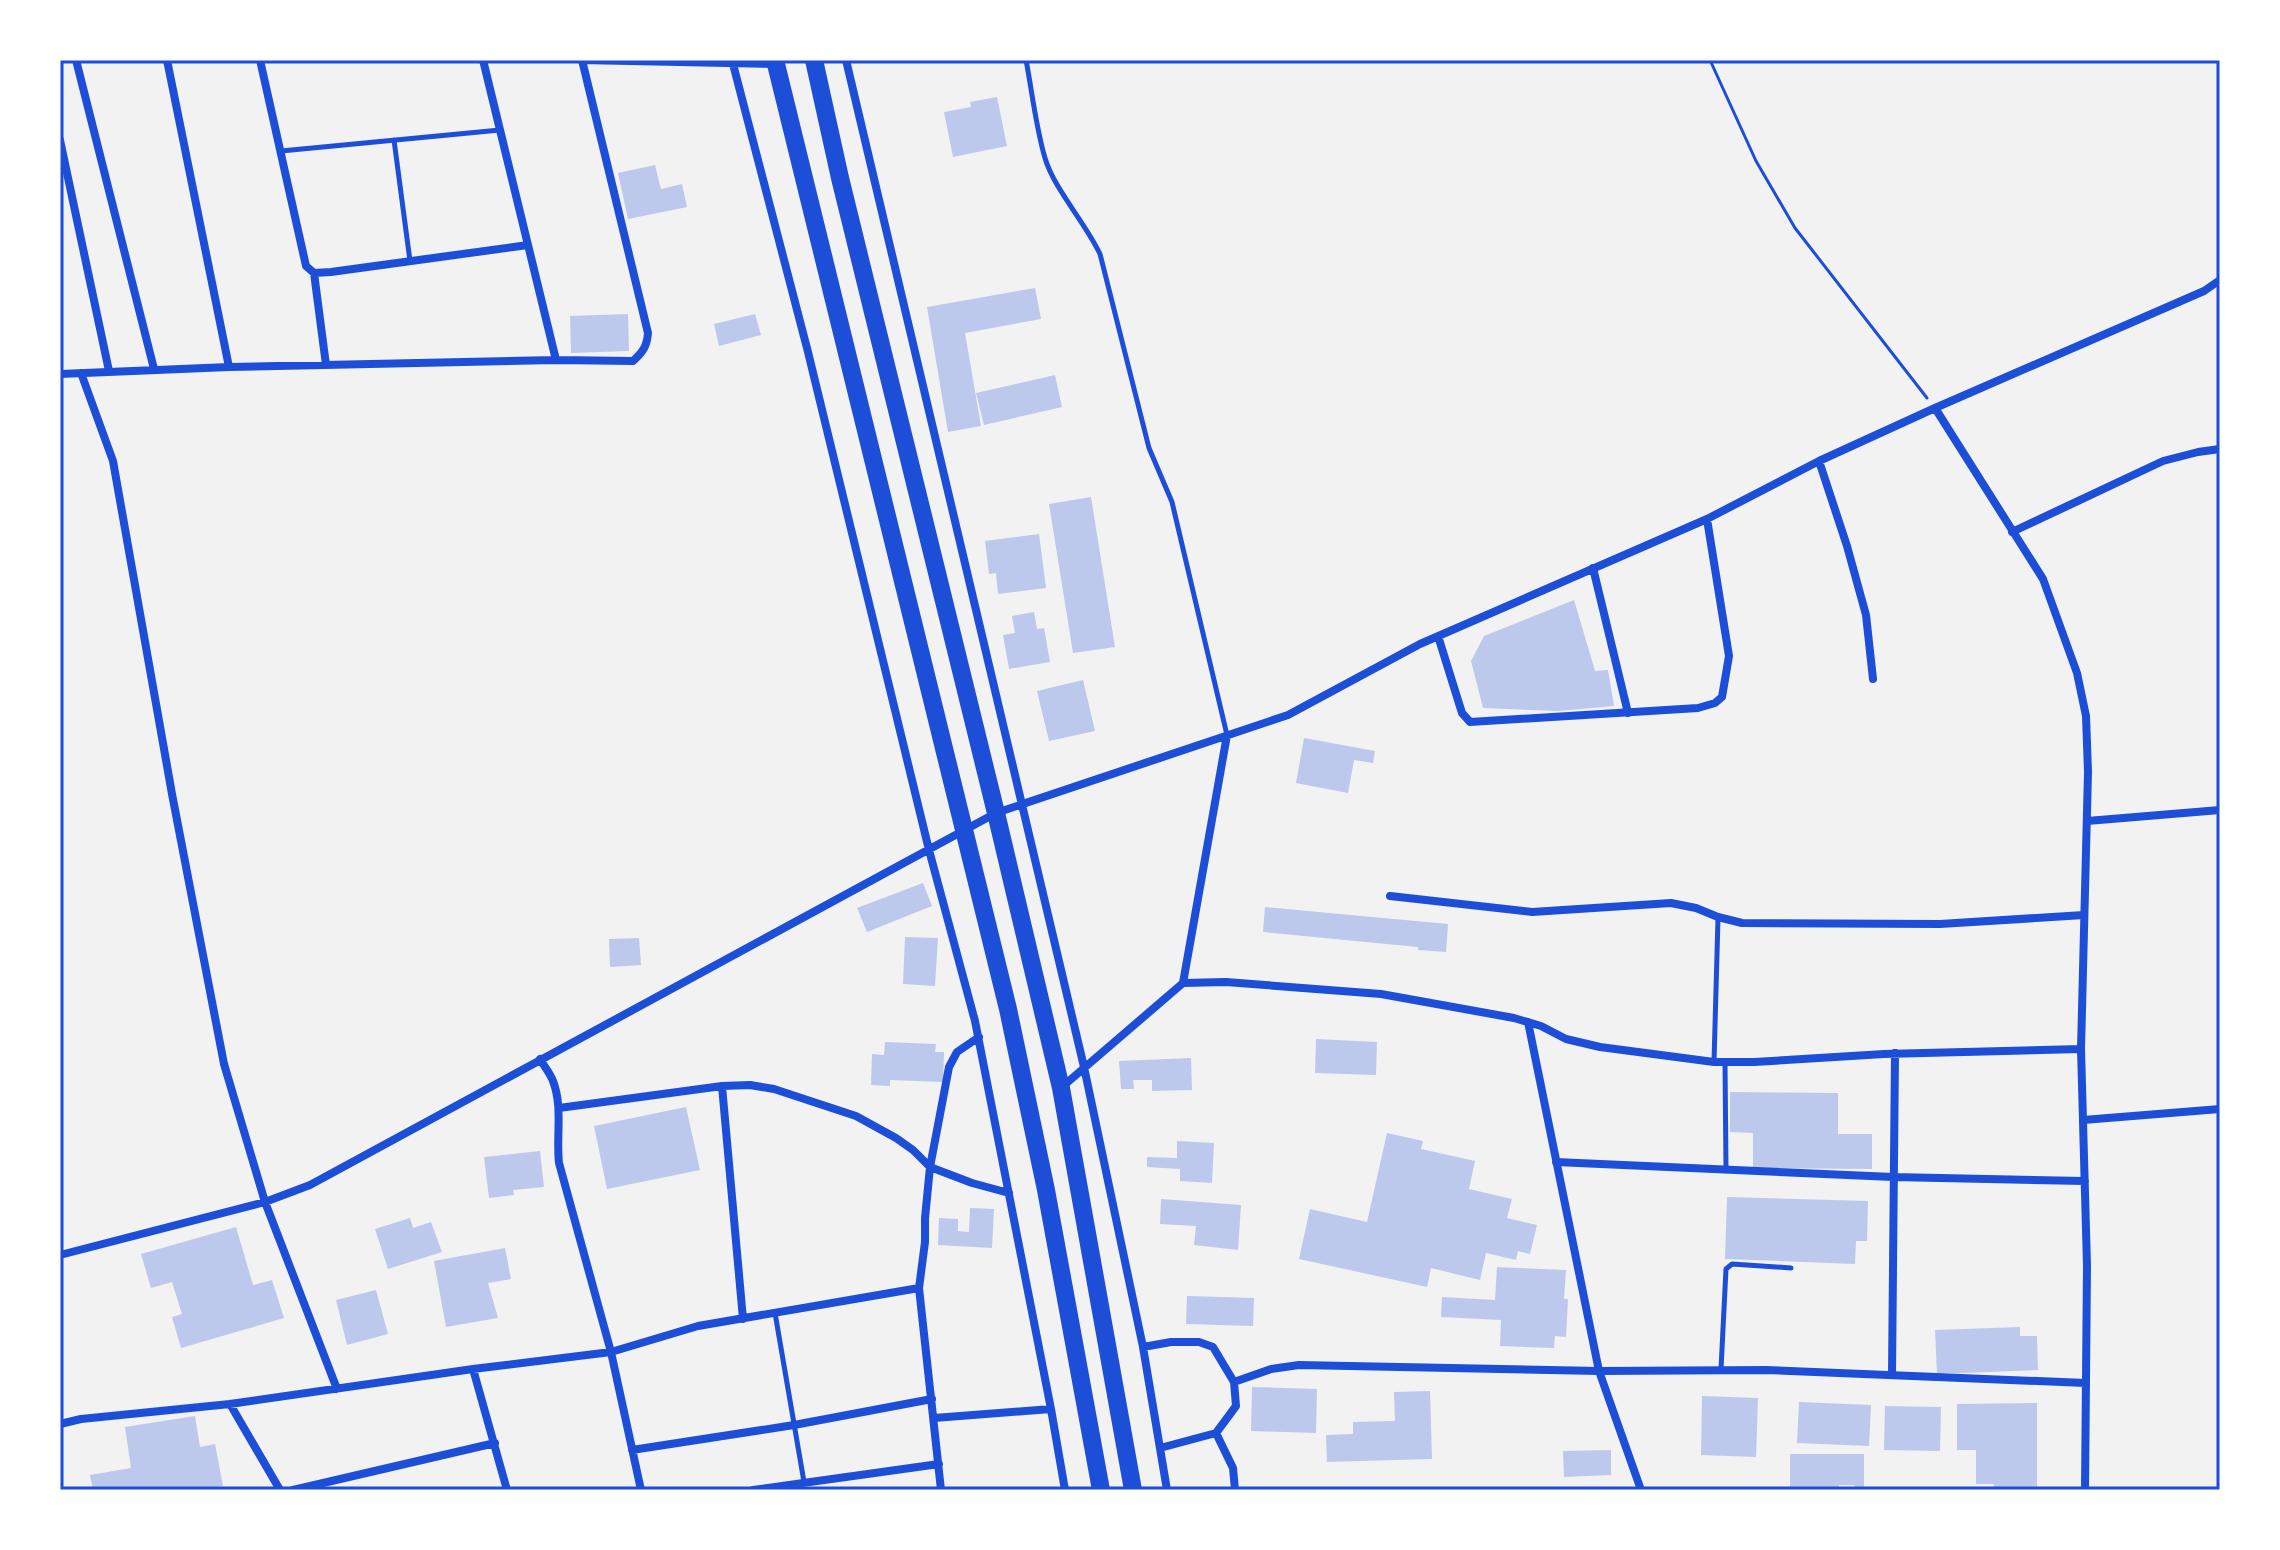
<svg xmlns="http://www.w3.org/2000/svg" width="2280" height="1550" font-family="'Work Sans',sans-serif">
  <rect width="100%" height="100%" fill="#f2f2f2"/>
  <!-- building -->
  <path fill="#bdc9ec" d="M 997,97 L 1007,146 L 953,157 L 944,112 L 971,107 L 970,102 Z
    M 655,165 L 661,189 L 682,184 L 687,207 L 628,219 L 618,173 Z
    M 1035,288 L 1041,319 L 965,333 L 981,426 L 948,432 L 927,307 Z
    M 628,314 L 629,351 L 571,353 L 570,316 Z
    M 755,314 L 761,335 L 719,346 L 714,324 Z
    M 1055,375 L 1062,407 L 984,425 L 976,393 Z
    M 1091,497 L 1115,647 L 1073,653 L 1049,504 Z
    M 1039,534 L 1046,588 L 998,594 L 996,573 L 989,574 L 985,541 Z
    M 1574,600 L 1595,671 L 1608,670 L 1614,706 L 1558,711 L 1483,708 L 1471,661 L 1484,636 Z
    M 1034,612 L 1037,629 L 1044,628 L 1050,662 L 1009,669 L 1003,635 L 1015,633 L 1012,616 Z
    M 1083,680 L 1095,731 L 1049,741 L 1037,691 Z
    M 1304,738 L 1375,751 L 1373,763 L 1354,760 L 1348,793 L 1296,783 Z
    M 923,883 L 932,906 L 867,932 L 857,908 Z
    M 1265,907 L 1448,924 L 1446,952 L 1418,950 L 1418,947 L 1263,932 Z
    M 905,937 L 938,938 L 935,986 L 903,984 Z
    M 639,938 L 641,965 L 610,967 L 609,939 Z
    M 1316,1039 L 1377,1042 L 1376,1075 L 1315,1073 Z
    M 885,1042 L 936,1044 L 935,1052 L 944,1052 L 943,1082 L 890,1080 L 890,1086 L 871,1085 L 872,1054 L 884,1055 Z
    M 1191,1058 L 1192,1090 L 1152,1091 L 1152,1080 L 1133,1080 L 1134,1089 L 1121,1089 L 1119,1061 Z
    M 1730,1092 L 1838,1093 L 1838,1134 L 1872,1134 L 1872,1169 L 1753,1168 L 1753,1133 L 1730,1132 Z
    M 686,1107 L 700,1170 L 607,1189 L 594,1126 Z
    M 1387,1133 L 1423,1141 L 1421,1149 L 1475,1161 L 1469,1189 L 1512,1199 L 1507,1218 L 1537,1225 L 1530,1254 L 1518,1251 L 1516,1260 L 1486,1253 L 1480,1280 L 1431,1268 L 1427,1287 L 1299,1259 L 1310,1209 L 1367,1222 Z
    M 1177,1141 L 1214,1143 L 1212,1183 L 1180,1181 L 1180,1169 L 1147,1167 L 1147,1157 L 1177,1158 Z
    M 540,1151 L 544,1187 L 513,1190 L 514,1195 L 489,1198 L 484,1157 Z
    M 1727,1197 L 1868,1201 L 1867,1241 L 1856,1241 L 1855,1264 L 1725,1259 Z
    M 1161,1199 L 1241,1205 L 1238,1250 L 1194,1245 L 1196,1226 L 1160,1224 Z
    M 970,1208 L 994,1209 L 992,1248 L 938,1245 L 939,1218 L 958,1219 L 958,1231 L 969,1232 Z
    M 410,1218 L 413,1228 L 431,1222 L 442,1252 L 388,1269 L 375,1229 Z
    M 236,1227 L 253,1285 L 272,1280 L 284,1318 L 181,1348 L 172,1317 L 182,1314 L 172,1282 L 151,1288 L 141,1254 Z
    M 505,1248 L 511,1279 L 488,1283 L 498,1318 L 446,1327 L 434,1261 Z
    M 1497,1267 L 1566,1270 L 1564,1299 L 1568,1299 L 1566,1337 L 1555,1336 L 1554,1348 L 1500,1346 L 1501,1320 L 1441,1317 L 1442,1297 L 1495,1300 Z
    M 376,1290 L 388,1334 L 347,1345 L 336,1300 Z
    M 1187,1296 L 1254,1298 L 1253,1326 L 1186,1324 Z
    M 2020,1327 L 2020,1336 L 2037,1336 L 2038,1370 L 1937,1374 L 1935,1330 Z
    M 1252,1387 L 1317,1389 L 1316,1433 L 1251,1431 Z
    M 1430,1391 L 1432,1459 L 1327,1462 L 1326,1435 L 1353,1434 L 1353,1422 L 1395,1421 L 1394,1392 Z
    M 1702,1396 L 1758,1398 L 1756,1457 L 1701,1455 Z
    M 1799,1402 L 1871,1405 L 1869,1446 L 1797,1443 Z
    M 2037,1403 L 2037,1490 L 1994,1490 L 1994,1484 L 1976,1484 L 1976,1450 L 1957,1450 L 1957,1404 Z
    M 1885,1406 L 1941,1407 L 1940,1451 L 1884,1450 Z
    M 195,1416 L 200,1447 L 215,1444 L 223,1486 L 199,1490 L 93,1490 L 90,1475 L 131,1468 L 125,1427 Z
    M 1611,1450 L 1611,1475 L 1564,1477 L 1563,1451 Z
    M 1790,1454 L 1864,1454 L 1864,1490 L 1854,1490 L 1854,1485 L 1839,1485 L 1839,1490 L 1790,1490 Z"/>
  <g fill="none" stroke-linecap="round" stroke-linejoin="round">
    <!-- path -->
    <path stroke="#1d4ed8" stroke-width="3" d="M 1710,60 L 1756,161 L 1795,228 L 1927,398"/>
    <!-- service -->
    <path stroke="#1d4ed8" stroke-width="5" d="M 1026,60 C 1032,91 1036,128 1045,158 C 1054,189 1085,222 1100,254 L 1149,448 L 1172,502 L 1227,735
      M 394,140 L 410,261
      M 281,151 L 500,130
      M 1714,1062 L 1718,918
      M 1725,1063 L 1726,1169
      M 775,1313 L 804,1482
      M 1721,1369 L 1726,1269 L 1732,1264 L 1791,1268"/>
    <!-- minor -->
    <path stroke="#1d4ed8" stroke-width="8" d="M 76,60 L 154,369
      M 167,60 L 229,367
      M 260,60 L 306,266 L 314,273 L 326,365
      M 483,60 L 556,360
      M 581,60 L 776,64
      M 846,60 L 1084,1067 L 1143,1347 L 1167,1490
      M 733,64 L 808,352 L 929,850 L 975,1021 L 1051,1409 L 1065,1490
      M 60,140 L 109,371
      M 314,273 L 331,272 L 528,245
      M 81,373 L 113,461 L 172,794 L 224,1064 L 265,1202 L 337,1389
      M 60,374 L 229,367 L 556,360 L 633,361 C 643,352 647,346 648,333 L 582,60
      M 1935,408 L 2204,291 L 2220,280
      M 1819,461 L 1847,546 L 1866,615 L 1873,679
      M 2012,532 L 2163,461 L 2198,452 L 2220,449
      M 1593,568 L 1628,713
      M 1438,636 L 1462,713 L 1470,722 L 1698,708 L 1715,703 L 1722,697 L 1729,656 L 1707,519
      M 2087,821 L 2220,810
      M 1390,896 L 1532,912 L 1671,903 L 1696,908 L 1718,917 L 1742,923 L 1940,924 L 2084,915
      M 1183,983 L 1226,982 L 1381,994 L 1514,1018 L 1541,1026 L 1566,1039 L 1600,1047 L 1714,1062 L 1754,1062 L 1884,1054 L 2081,1049
      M 1528,1022 L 1599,1371 L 1641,1490
      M 540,1059 C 544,1066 550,1073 553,1081 C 563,1107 556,1136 559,1163 L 611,1352 L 641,1490
      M 722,1086 L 743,1319
      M 1062,1087 L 1183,983 L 1227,735
      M 559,1108 L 722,1086 L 750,1085 L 774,1089 L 856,1116 L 896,1138 L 913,1150 L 930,1167 L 972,1183 L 1009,1193
      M 2083,1120 L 2220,1109
      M 1556,1162 L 1893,1177 L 2085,1181
      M 60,1255 L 265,1202 L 310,1185 L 996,813 L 1288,715 L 1420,644 L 1707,519 L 1819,461 L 1935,408 L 2043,579 L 2077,673 L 2086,716 L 2088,772 L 2081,1049 L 2087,1266 L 2085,1490
      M 1143,1347 L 1171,1342 L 1199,1342 L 1213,1347 L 1234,1382 L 1236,1406 L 1216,1433 L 1160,1448
      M 473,1369 L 507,1490
      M 1892,1375 L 1895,1053
      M 1234,1382 L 1271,1369 L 1299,1365 L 1599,1371 L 1766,1370 L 2086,1383
      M 230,1404 L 280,1490
      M 934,1418 L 1051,1409
      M 60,1424 L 81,1419 L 230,1404 L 473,1369 L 611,1352 L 698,1326 L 919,1288
      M 1216,1433 L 1233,1468 L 1235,1490
      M 632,1450 L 794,1425 L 932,1399
      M 293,1490 L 495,1443
      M 753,1490 L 939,1464
      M 941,1490 L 919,1288 L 925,1242 L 925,1218 L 930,1167 L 949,1067 L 957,1052 L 979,1037"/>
    <!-- trunk -->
    <path stroke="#1d4ed8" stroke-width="18" d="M 775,60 L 1008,1009 L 1046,1190 L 1101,1490
      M 814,60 L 840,178 L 996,813 L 1061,1088 L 1133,1490"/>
  </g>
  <!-- border -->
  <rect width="2280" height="1550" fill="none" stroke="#ffffff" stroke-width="124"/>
  <rect x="62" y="62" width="2156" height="1426" fill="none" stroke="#1d4ed8" stroke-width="3"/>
</svg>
